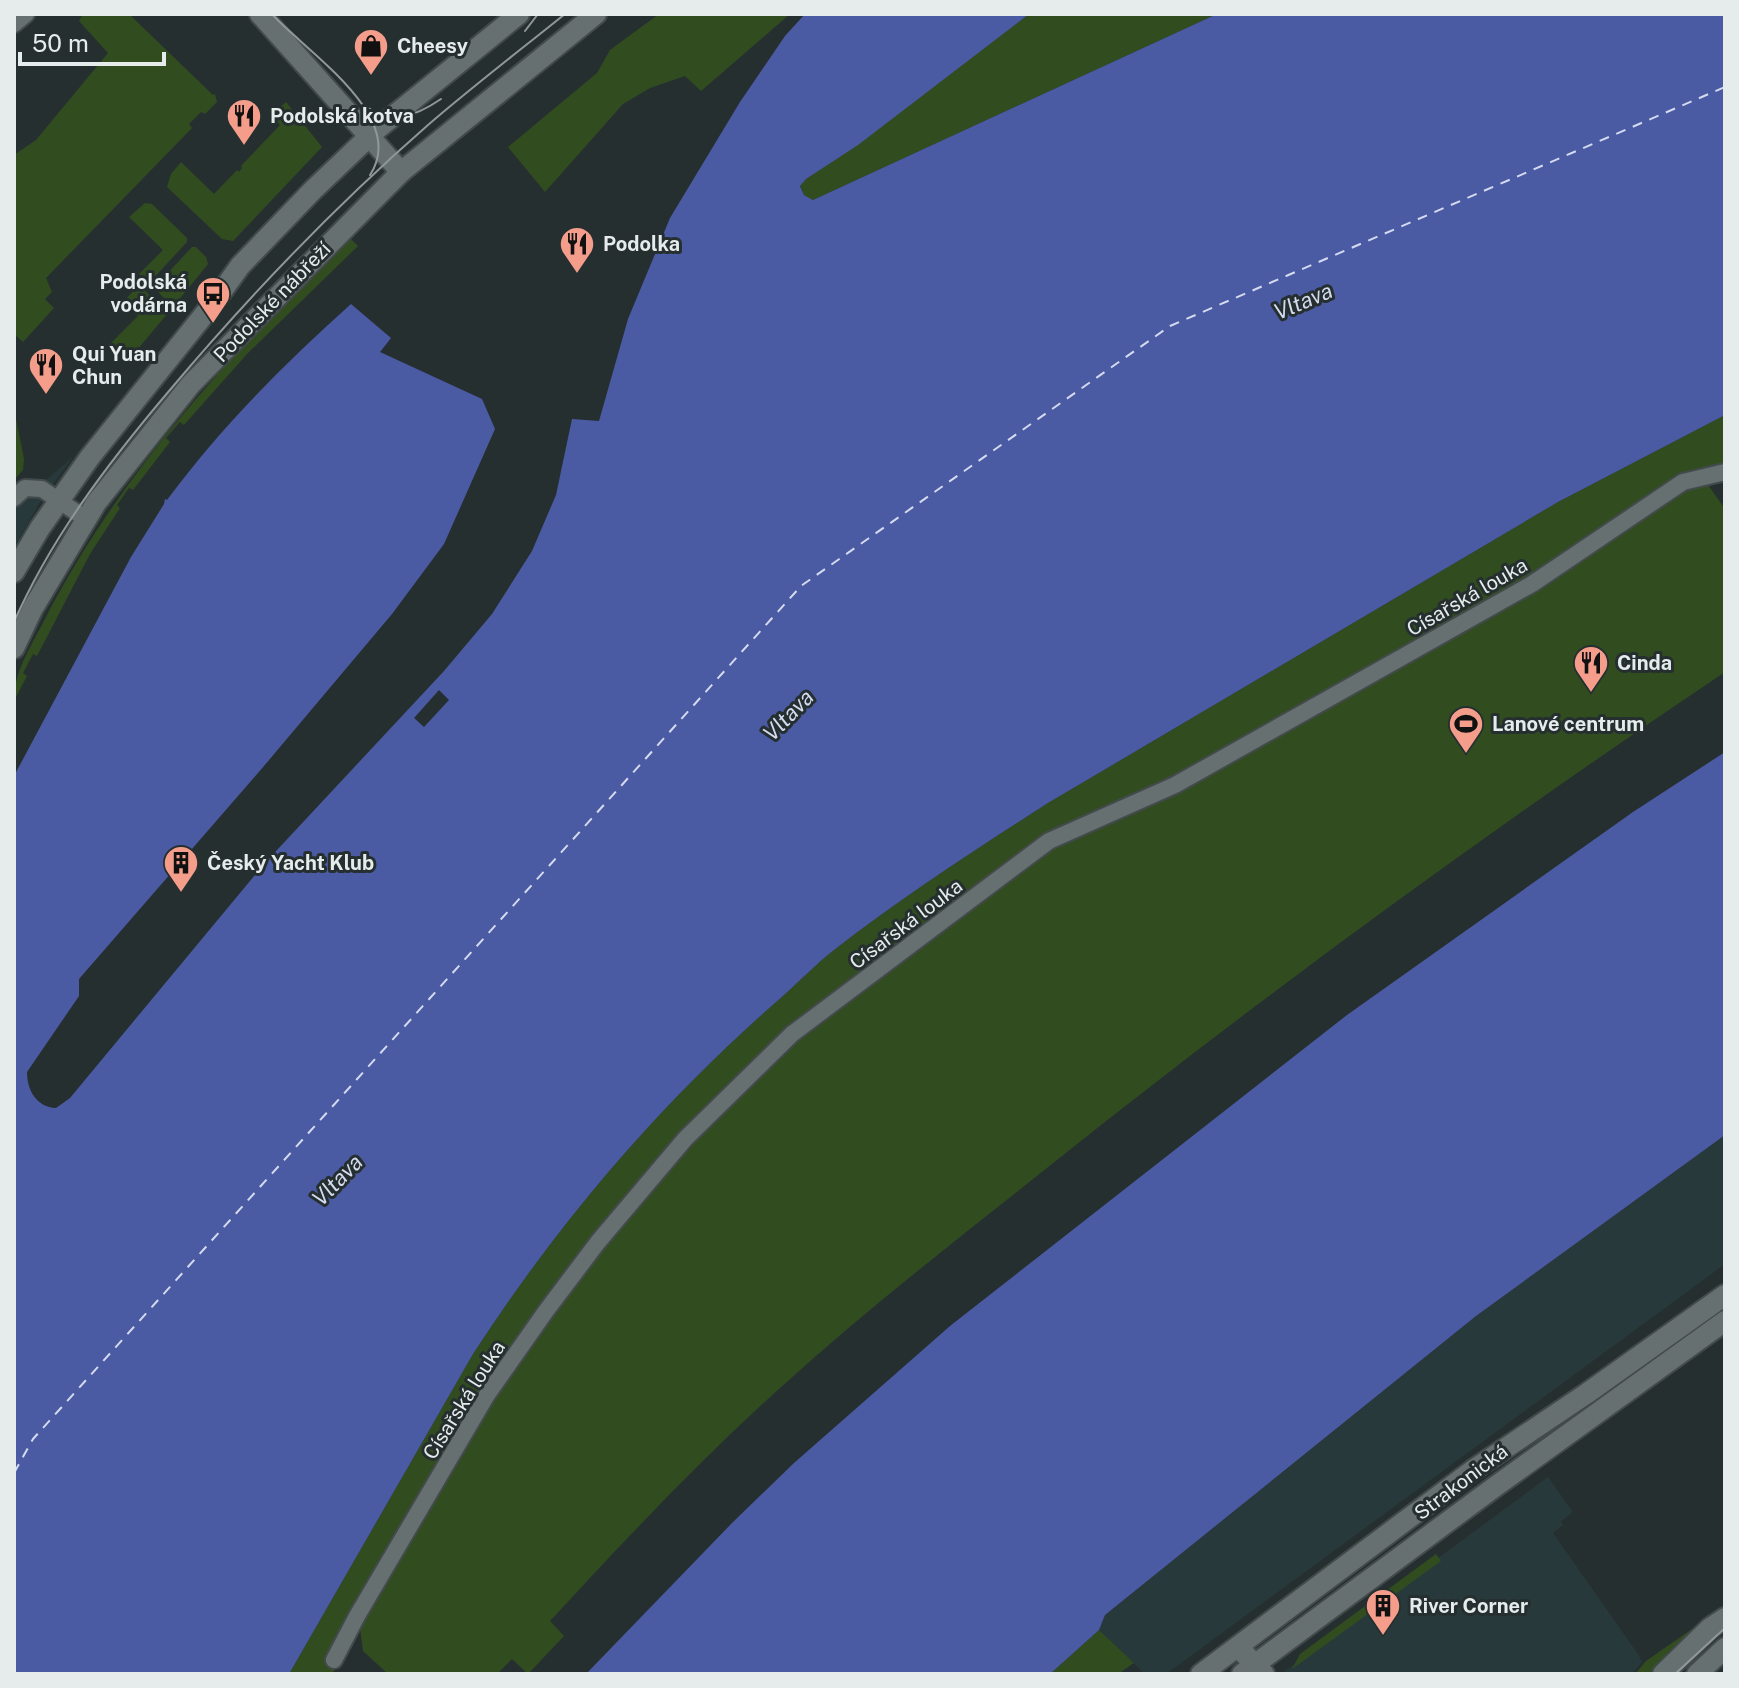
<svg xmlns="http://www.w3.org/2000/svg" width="1739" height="1688" font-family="'Public Sans',sans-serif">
  <rect width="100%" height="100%" fill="#262f30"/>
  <!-- built -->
  <path fill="#28393b" d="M 74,456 L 41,500 L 14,548 L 14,507 Z
    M 1725,1135 L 1725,1264 L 1166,1674 L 1145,1674 L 1099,1630 L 1105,1615 L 1476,1316 Z
    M 1548,1477 L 1573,1512 L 1561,1521 L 1563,1525 L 1553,1533 L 1638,1654 L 1642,1662 L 1632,1674 L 1281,1674 Z"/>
  <!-- green -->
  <path fill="#314d20" d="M 83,14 L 129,14 L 213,95 L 215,94 L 217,102 L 205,114 L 201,112 L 189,124 L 192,128 L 46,278 L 52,292 L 45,299 L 54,308 L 23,342 L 14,334 L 14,155 L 36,140 L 108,53 L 79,21 Z
    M 659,14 L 790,14 L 701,91 L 685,76 L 650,88 L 623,104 L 545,192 L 508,147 L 597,73 L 610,50 Z
    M 1029,14 L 1217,14 L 813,200 L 804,195 L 800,185 L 806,179 L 858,144 Z
    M 286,102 L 322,147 L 233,241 L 222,239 L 167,187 L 171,174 L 181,162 L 214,194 L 237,170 L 239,172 L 242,168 L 241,166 L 280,125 L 271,115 Z
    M 145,203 L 152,204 L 187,238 L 187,242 L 149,283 L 139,274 L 163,250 L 129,217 Z
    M 350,238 L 358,246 L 247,354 L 184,425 L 180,422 L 166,438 L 170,442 L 133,490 L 129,488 L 117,505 L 120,508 L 90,554 L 37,656 L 33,654 L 23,673 L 27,676 L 14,701 C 14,670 32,645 46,617 C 121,472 233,351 350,238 Z
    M 192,247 L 196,247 L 206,257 L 208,264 L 173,307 L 154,288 Z
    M 139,285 L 168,313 L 126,363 L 108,346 L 138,316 L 123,302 Z
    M 14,409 L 24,459 L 23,470 L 14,480 Z
    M 1725,415 L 1725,470 L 1706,482 L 1725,509 L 1725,672 C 1497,825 1276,986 1062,1156 C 967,1232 870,1306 780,1388 C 699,1461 624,1541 550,1621 L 564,1636 L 528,1674 L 512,1659 L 497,1674 L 388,1674 L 363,1651 L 360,1627 L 332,1674 L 289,1674 L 473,1354 C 560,1220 663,1100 784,995 C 801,980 816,964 834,950 C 902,897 975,850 1048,803 L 1558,502 Z
    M 1436,1554 L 1441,1561 L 1292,1669 L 1300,1654 Z
    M 1725,1606 L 1648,1674 L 1635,1674 L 1646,1661 Z
    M 1099,1630 L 1134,1663 L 1118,1674 L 1050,1674 Z"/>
  <!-- water -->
  <path fill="#4b5ba3" d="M 805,14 L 1029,14 L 858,145 L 806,179 L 800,186 L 804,195 L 813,200 L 1217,14 L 1725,14 L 1725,415 L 1558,502 L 1048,803 C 975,850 902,897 834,950 C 816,964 801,980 784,995 C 663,1100 560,1220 473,1354 L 289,1674 L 14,1674 L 14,776 L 131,557 L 164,504 L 165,499 L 167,500 C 221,427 284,364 351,304 L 391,338 L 380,352 L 482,399 L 495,429 L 444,544 L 392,614 L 264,766 L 79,979 L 79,996 L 27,1072 C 27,1091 37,1107 56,1108 L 70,1098 L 264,864 L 444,671 L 492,614 L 532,551 L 556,495 L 572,419 L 599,421 L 628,319 L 670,218 L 740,102 L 785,36 Z
    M 1725,752 L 1725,1135 L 1476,1316 L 1105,1615 L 1099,1630 L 1050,1674 L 586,1674 L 733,1522 L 794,1463 L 950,1326 L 1347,1015 L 1633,812 Z"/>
  <!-- pier -->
  <path fill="#262f30" d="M 439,690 L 449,700 L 424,727 L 414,718 Z"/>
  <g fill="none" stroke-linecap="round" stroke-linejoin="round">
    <!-- ferry -->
    <path stroke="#d4daef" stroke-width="2" stroke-dasharray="10 8" stroke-linecap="butt" d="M 14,1473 L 33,1439 L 801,586 L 1170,326 L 1725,87"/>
    <defs>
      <path id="minor" d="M 14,24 L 26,14
        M 14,498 L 25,488 L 42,489 L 86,519
        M 334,1660 L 357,1616 L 487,1395 L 546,1311 L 598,1242 L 685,1139 L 792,1034 L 1049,841 L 1175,785 L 1532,584 L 1683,482 L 1725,472"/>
      <path id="tertiary" d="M 260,14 L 401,172
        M 1238,1647 L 1264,1674
        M 1663,1674 L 1710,1628 L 1725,1618
        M 1697,1674 L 1725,1648"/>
      <path id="secondary" d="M 14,572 L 40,528 L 90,457 L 215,301 L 240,266 L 313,190 L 376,130 L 519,14
        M 14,648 L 33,608 L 96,503 L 191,384 L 401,172 L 596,14
        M 1201,1674 L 1473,1470 L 1586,1394 L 1725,1295
        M 1242,1674 L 1496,1486 L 1725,1321"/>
    </defs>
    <!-- minor casing -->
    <use href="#minor" stroke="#434a4b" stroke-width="20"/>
    <!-- tertiary casing -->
    <use href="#tertiary" stroke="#434a4b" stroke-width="24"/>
    <!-- secondary casing -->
    <use href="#secondary" stroke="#434a4b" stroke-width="24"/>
    <!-- minor -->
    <use href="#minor" stroke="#667071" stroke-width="16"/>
    <!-- tertiary -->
    <use href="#tertiary" stroke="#667071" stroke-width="20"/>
    <!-- secondary -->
    <use href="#secondary" stroke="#667071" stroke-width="20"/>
    <!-- tram -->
    <path stroke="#909797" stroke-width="2" d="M 272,14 C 305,51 409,117 370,175
      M 525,31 L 538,14
      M 364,105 C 391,126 416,116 441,99
      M 14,622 C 52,536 109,462 169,391 C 249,296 334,207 428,125 C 472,87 519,51 565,14
      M 1675,1674 L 1725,1628"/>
  </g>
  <!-- icons -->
  <defs>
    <symbol id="shop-pin" viewBox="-11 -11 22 30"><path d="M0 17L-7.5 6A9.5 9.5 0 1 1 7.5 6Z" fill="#f49d8b" stroke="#262f30"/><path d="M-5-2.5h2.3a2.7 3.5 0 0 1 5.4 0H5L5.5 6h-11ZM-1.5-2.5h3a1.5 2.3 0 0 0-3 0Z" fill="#111"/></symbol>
    <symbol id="restaurant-pin" viewBox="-11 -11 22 30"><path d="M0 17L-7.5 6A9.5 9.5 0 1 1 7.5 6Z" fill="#f49d8b" stroke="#262f30"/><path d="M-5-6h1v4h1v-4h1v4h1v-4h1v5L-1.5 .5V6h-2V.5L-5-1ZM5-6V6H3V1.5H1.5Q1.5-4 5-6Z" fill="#111"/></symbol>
    <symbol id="bus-pin" viewBox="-11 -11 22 30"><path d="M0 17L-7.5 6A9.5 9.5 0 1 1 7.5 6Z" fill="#f49d8b" stroke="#262f30"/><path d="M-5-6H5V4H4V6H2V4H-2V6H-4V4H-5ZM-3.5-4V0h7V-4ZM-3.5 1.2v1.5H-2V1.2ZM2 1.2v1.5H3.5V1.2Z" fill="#111"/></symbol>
    <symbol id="stadium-pin" viewBox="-11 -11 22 30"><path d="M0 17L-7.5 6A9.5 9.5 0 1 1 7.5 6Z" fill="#f49d8b" stroke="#262f30"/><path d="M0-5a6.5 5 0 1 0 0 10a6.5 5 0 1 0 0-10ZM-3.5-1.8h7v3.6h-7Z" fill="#111"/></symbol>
    <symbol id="building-pin" viewBox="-11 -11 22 30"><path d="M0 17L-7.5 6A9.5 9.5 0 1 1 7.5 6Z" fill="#f49d8b" stroke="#262f30"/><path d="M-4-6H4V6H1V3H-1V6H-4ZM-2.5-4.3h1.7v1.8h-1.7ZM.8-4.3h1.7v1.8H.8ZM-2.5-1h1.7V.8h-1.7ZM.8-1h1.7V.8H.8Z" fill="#111"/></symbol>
  </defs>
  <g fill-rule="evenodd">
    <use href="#shop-pin" x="351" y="26" width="40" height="54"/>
    <use href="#restaurant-pin" x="224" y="96" width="40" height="54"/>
    <use href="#restaurant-pin" x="557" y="224" width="40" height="54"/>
    <use href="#bus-pin" x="193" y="274" width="40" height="54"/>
    <use href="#restaurant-pin" x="26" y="345" width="40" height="54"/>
    <use href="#restaurant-pin" x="1571" y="643" width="40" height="54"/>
    <use href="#stadium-pin" x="1446" y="704" width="40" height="54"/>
    <use href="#building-pin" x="161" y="843" width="40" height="54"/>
    <use href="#building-pin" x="1363" y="1586" width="40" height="54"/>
  </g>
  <g text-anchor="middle" stroke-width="6" stroke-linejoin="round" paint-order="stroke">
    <!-- poi labels -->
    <g font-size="20" font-weight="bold" fill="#e6ecec" stroke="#262f30" text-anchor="start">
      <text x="397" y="53">Cheesy</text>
      <text x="270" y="123">Podolská kotva</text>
      <text x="603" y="251">Podolka</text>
      <text x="187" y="289" text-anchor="end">Podolská<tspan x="187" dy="23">vodárna</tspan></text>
      <text x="72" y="361">Qui Yuan<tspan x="72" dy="23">Chun</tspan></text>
      <text x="1617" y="670">Cinda</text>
      <text x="1492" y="731">Lanové centrum</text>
      <text x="207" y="870">Český Yacht Klub</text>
      <text x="1409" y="1613">River Corner</text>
    </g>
    <!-- street labels -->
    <g font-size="20" fill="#e6ecec" stroke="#262f30">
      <text transform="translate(272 302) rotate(-46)" y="7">Podolské nábřeží</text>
      <text transform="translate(1467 597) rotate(-30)" y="7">Císařská louka</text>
      <text transform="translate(906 924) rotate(-37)" y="7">Císařská louka</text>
      <text transform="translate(464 1400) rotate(-58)" y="7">Císařská louka</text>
      <text transform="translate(1461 1482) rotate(-37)" y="7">Strakonická</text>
    </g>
    <!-- water labels -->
    <g font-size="22" font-style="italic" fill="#d4daef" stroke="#262f30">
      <text transform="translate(1303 301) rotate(-23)" y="8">Vltava</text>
      <text transform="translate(788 715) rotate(-46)" y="8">Vltava</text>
      <text transform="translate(337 1180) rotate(-46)" y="8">Vltava</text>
    </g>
  </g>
  <!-- border -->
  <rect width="1739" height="1688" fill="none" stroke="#e6ecec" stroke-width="32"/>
  <!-- scale -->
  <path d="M20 52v12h144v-12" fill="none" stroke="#e6ecec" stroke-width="4"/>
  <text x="32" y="52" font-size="24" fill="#e6ecec" stroke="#262f30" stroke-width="6" paint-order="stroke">50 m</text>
</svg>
